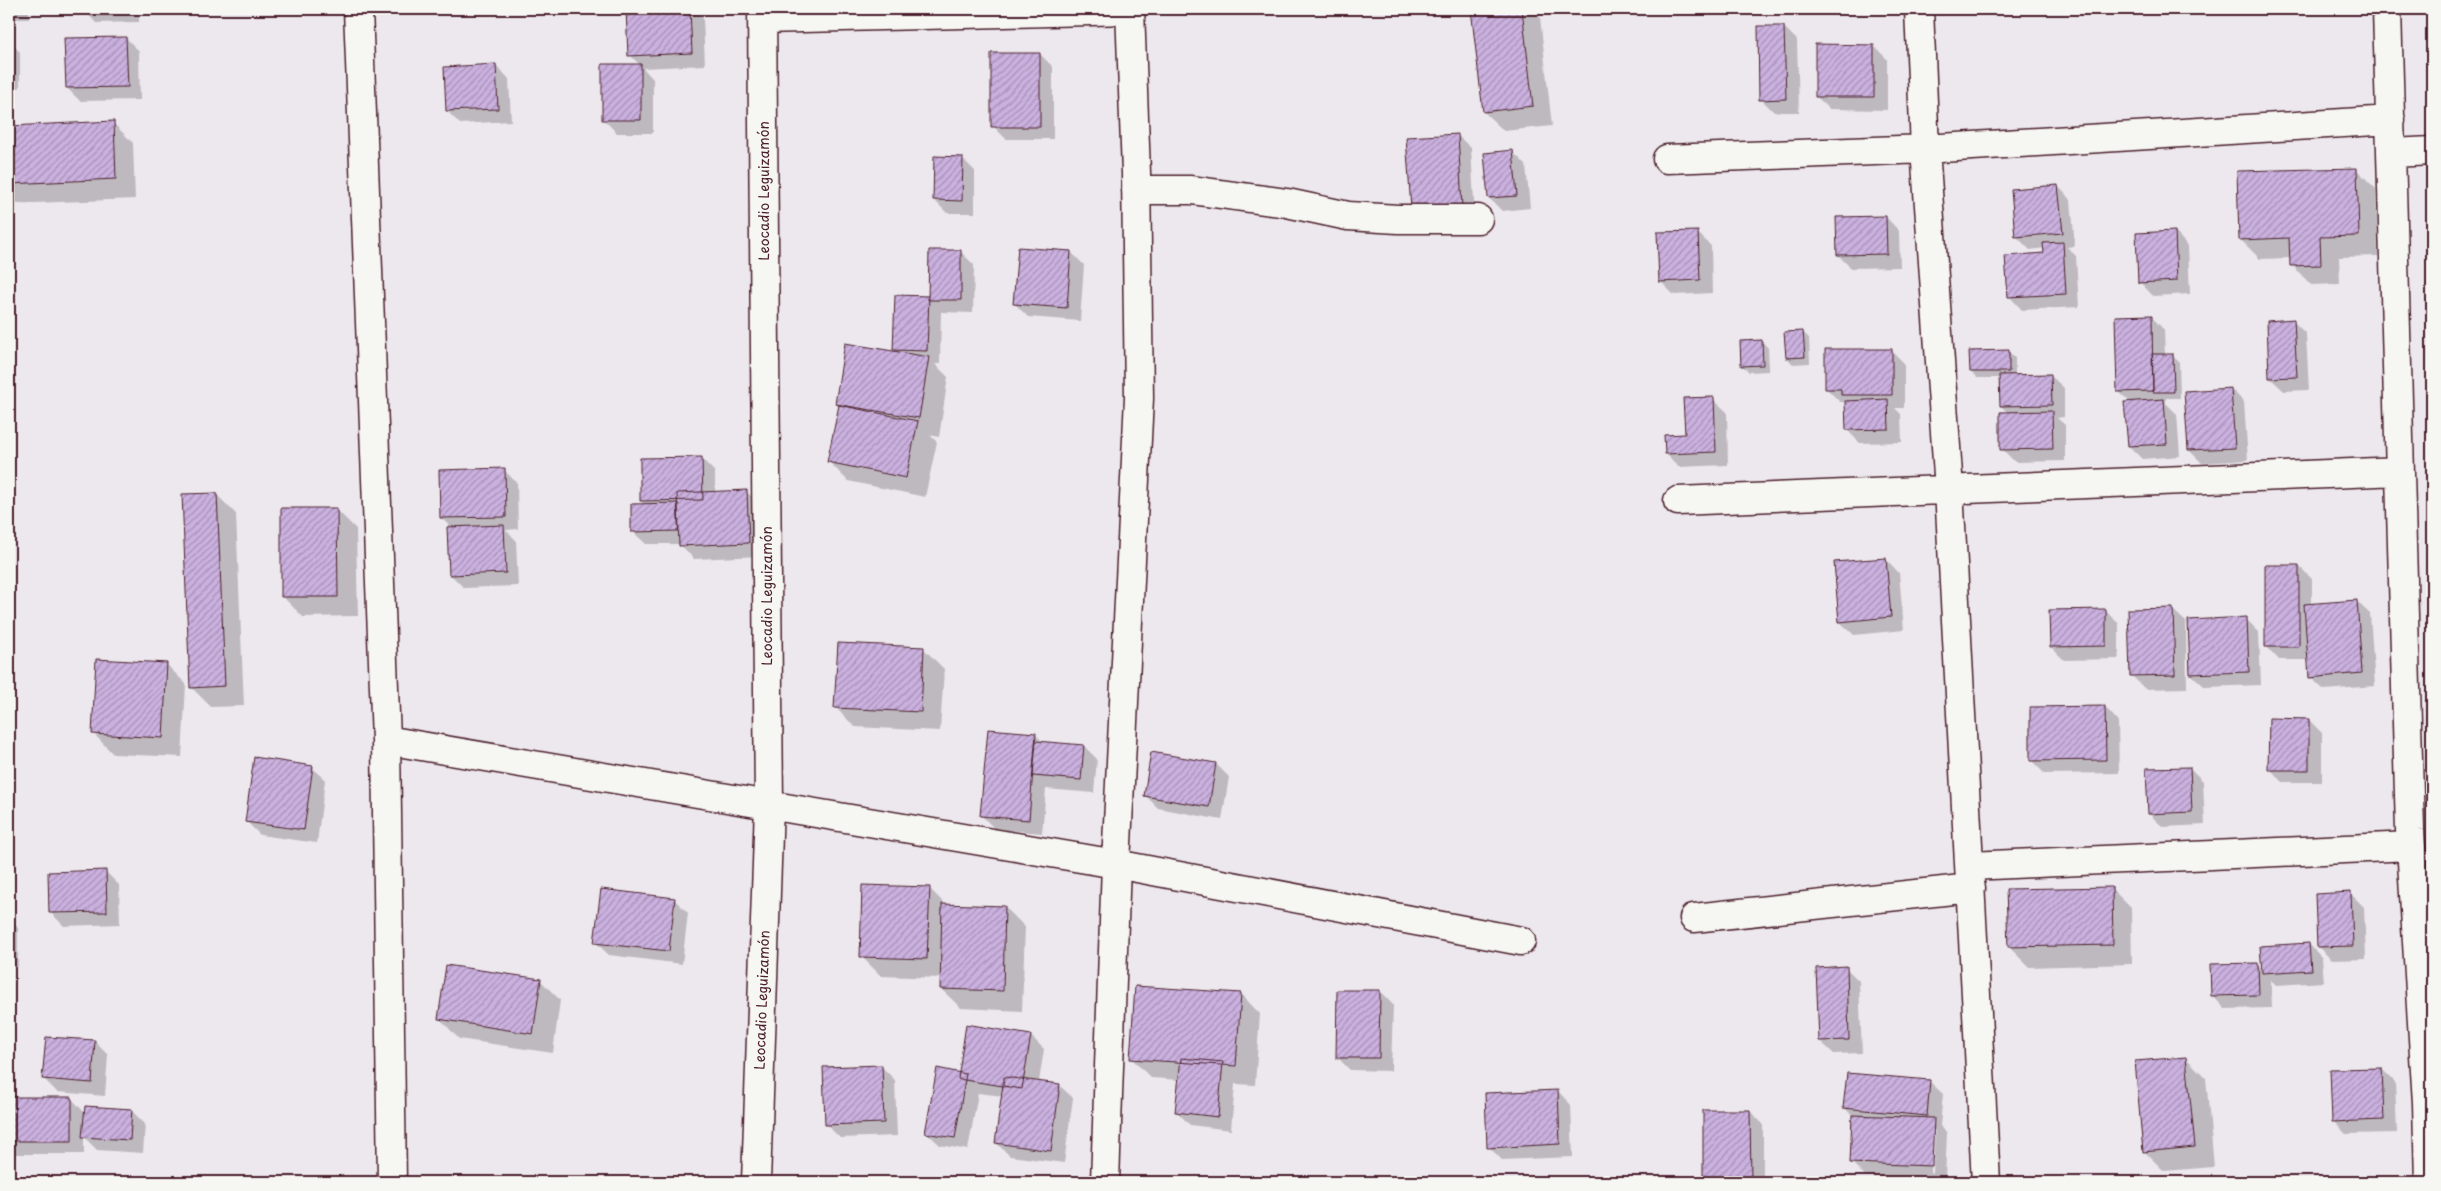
<svg xmlns="http://www.w3.org/2000/svg" width="2441" height="1191" font-family="'Playpen Sans',sans-serif">
  <defs>
    <pattern id="building-hatch" width="6" height="6" patternUnits="userSpaceOnUse" patternTransform="scale(1.25)"><rect width="6" height="6" fill="#cab1df"/><path d="M-1 1l2-2M0 6l6-6M5 7l2-2" fill="none" stroke="#a68fb5"/></pattern>
  </defs>
  <rect width="100%" height="100%" fill="#ede8ee"/>
  <filter id="ink" filterUnits="userSpaceOnUse"><feTurbulence type="fractalNoise" baseFrequency=".02" numOctaves="2"/><feDisplacementMap in="SourceGraphic" scale="10" xChannelSelector="R" yChannelSelector="G"/><feConvolveMatrix kernelMatrix="1 2 1 2 8 2 1 2 1" color-interpolation-filters="sRGB"/></filter>
  <g filter="url(#ink)">
    <!-- shadow -->
    <path fill="#0003" fill-rule="evenodd" d="M 9,9 L 29,9 L 29,19 L 9,19 Z
      M 83,9 L 139,9 L 139,22 L 96,23 Z
      M 627,9 L 693,9 L 703,18 L 705,65 L 643,68 L 653,79 L 653,133 L 617,133 L 604,120 L 640,65 L 630,55 Z
      M 1473,9 L 1532,9 L 1540,17 L 1552,126 L 1504,131 L 1484,112 Z
      M 1784,27 L 1797,40 L 1799,112 L 1774,112 L 1761,99 Z
      M 126,38 L 139,51 L 140,100 L 80,101 L 67,88 Z
      M 9,41 L 20,52 L 20,88 L 9,87 Z
      M 1874,46 L 1887,59 L 1887,110 L 1829,109 L 1816,96 Z
      M 1040,54 L 1053,67 L 1053,139 L 1006,139 L 993,126 Z
      M 496,65 L 509,79 L 511,121 L 460,124 L 447,111 Z
      M 113,123 L 133,143 L 135,199 L 9,204 L 9,127 Z
      M 1457,135 L 1471,148 L 1475,219 L 1425,222 Z
      M 1513,152 L 1526,165 L 1530,208 L 1502,211 L 1489,198 Z
      M 962,158 L 975,171 L 975,213 L 947,213 L 934,200 Z
      M 2356,169 L 2376,189 L 2378,256 L 2339,257 L 2340,284 L 2311,285 L 2292,265 L 2291,258 L 2260,259 L 2240,239 Z
      M 2058,186 L 2071,200 L 2075,246 L 2067,247 L 2076,256 L 2079,307 L 2022,310 L 2009,296 L 2045,255 L 2045,248 L 2030,250 L 2016,236 Z
      M 1886,217 L 1899,231 L 1900,267 L 1851,268 L 1838,255 Z
      M 1697,232 L 1711,246 L 1712,293 L 1674,295 L 1660,281 Z
      M 2175,232 L 2188,246 L 2190,294 L 2153,296 L 2140,282 Z
      M 961,252 L 974,265 L 973,313 L 941,312 L 940,364 L 935,364 L 948,377 L 939,437 L 930,435 L 937,442 L 925,497 L 848,481 L 828,461 L 840,408 L 836,404 L 897,353 L 895,350 Z
      M 1071,252 L 1084,265 L 1080,321 L 1028,317 L 1014,303 Z
      M 2151,316 L 2164,330 L 2165,355 L 2172,355 L 2179,362 L 2180,398 L 2166,398 L 2166,403 L 2177,414 L 2180,456 L 2142,459 L 2129,446 L 2130,402 L 2118,391 Z
      M 2293,321 L 2306,334 L 2309,390 L 2284,391 L 2270,378 Z
      M 1803,332 L 1809,338 L 1810,363 L 1793,364 L 1787,358 Z
      M 1762,341 L 1768,348 L 1769,371 L 1749,372 L 1742,365 Z
      M 1891,350 L 1904,363 L 1904,408 L 1895,408 L 1901,414 L 1902,442 L 1860,443 L 1847,430 L 1846,402 L 1840,402 L 1827,389 Z
      M 2009,352 L 2015,358 L 2015,376 L 2050,375 L 2064,388 L 2064,417 L 2057,418 L 2065,425 L 2065,461 L 2015,462 L 2002,449 L 2008,413 L 2001,406 L 2000,378 L 1977,378 L 1971,372 Z
      M 2231,389 L 2244,402 L 2248,460 L 2202,463 L 2189,450 Z
      M 1713,399 L 1727,412 L 1728,465 L 1679,467 L 1666,454 L 1686,435 Z
      M 701,458 L 715,472 L 715,493 L 746,491 L 760,505 L 762,556 L 694,559 L 680,544 L 646,544 L 632,531 L 645,505 L 641,501 Z
      M 504,470 L 517,483 L 518,529 L 506,530 L 516,540 L 518,586 L 464,588 L 450,574 L 452,528 L 441,518 Z
      M 216,494 L 236,514 L 244,706 L 211,707 L 191,687 Z
      M 336,509 L 356,529 L 358,616 L 303,617 L 283,597 Z
      M 1886,559 L 1899,573 L 1904,630 L 1854,635 L 1840,622 Z
      M 2299,566 L 2312,579 L 2312,605 L 2356,601 L 2370,614 L 2375,686 L 2324,690 L 2310,677 L 2309,660 L 2279,660 L 2266,646 Z
      M 2172,609 L 2186,622 L 2187,688 L 2145,689 L 2132,676 Z
      M 2105,610 L 2119,624 L 2119,659 L 2064,660 L 2051,647 Z
      M 2246,619 L 2259,632 L 2261,685 L 2205,687 L 2191,674 Z
      M 924,649 L 944,669 L 940,731 L 855,727 L 835,707 Z
      M 166,664 L 186,684 L 182,757 L 113,754 L 94,734 Z
      M 2105,707 L 2118,721 L 2119,773 L 2045,774 L 2031,760 Z
      M 2309,720 L 2322,733 L 2322,782 L 2283,782 L 2270,769 Z
      M 989,731 L 1036,735 L 1044,743 L 1084,746 L 1097,759 L 1094,793 L 1046,789 L 1042,833 L 995,829 L 981,815 Z
      M 1216,764 L 1229,777 L 1222,820 L 1158,808 L 1145,795 Z
      M 312,767 L 325,780 L 317,843 L 260,835 L 247,822 Z
      M 2190,768 L 2203,781 L 2205,825 L 2163,827 L 2149,814 Z
      M 105,871 L 119,885 L 120,924 L 64,926 L 51,913 Z
      M 929,888 L 946,905 L 1005,907 L 1025,927 L 1022,1011 L 961,1008 L 941,989 L 941,978 L 881,976 L 861,956 Z
      M 2111,888 L 2131,908 L 2132,964 L 2029,967 L 2009,947 Z
      M 2351,894 L 2364,907 L 2366,959 L 2332,960 L 2318,947 Z
      M 674,899 L 688,913 L 682,964 L 609,955 L 595,942 Z
      M 9,918 L 18,928 L 18,967 L 9,967 Z
      M 2309,944 L 2322,958 L 2324,982 L 2276,985 L 2271,980 L 2272,1008 L 2225,1009 L 2212,995 L 2257,965 L 2263,970 Z
      M 1846,968 L 1859,981 L 1862,1053 L 1834,1054 L 1820,1041 L 1818,969 Z
      M 541,981 L 560,1000 L 553,1053 L 459,1039 L 440,1019 Z
      M 1380,991 L 1393,1005 L 1391,1071 L 1350,1070 L 1337,1057 Z
      M 1241,994 L 1260,1014 L 1255,1085 L 1235,1084 L 1231,1130 L 1190,1125 L 1177,1112 L 1180,1080 L 1151,1078 L 1131,1058 Z
      M 1031,1036 L 1044,1049 L 1039,1082 L 1059,1085 L 1073,1098 L 1064,1163 L 1010,1156 L 996,1143 L 1003,1096 L 978,1093 L 968,1150 L 940,1145 L 926,1132 L 960,1074 Z
      M 95,1042 L 108,1055 L 105,1096 L 57,1092 L 44,1079 Z
      M 2186,1058 L 2206,1078 L 2214,1167 L 2164,1171 L 2144,1151 Z
      M 882,1067 L 895,1080 L 897,1136 L 840,1138 L 826,1124 Z
      M 2382,1069 L 2395,1082 L 2397,1133 L 2346,1134 L 2333,1121 Z
      M 1929,1081 L 1943,1094 L 1940,1126 L 1947,1133 L 1945,1179 L 1865,1176 L 1852,1163 L 1853,1117 L 1845,1108 ZM 1932,1130 L 1935,1130 L 1933,1173 L 1931,1172 Z
      M 1558,1091 L 1571,1105 L 1573,1157 L 1502,1160 L 1489,1147 Z
      M 9,1098 L 71,1098 L 85,1113 L 132,1111 L 145,1124 L 143,1153 L 97,1150 L 84,1137 L 84,1154 L 9,1154 Z
      M 1750,1111 L 1763,1124 L 1763,1182 L 1705,1182 L 1704,1112 Z"/>
    <!-- building -->
    <path fill="url(#building-hatch)" stroke="#4a1f2b" d="M 81,9 L 126,9 L 126,10 L 81,11 Z
      M 626,9 L 690,9 L 692,53 L 628,56 Z
      M 1471,9 L 1522,9 L 1533,106 L 1483,112 Z
      M 1758,26 L 1784,26 L 1786,99 L 1759,100 Z
      M 126,37 L 128,87 L 66,88 L 64,38 Z
      M 1815,44 L 1874,45 L 1874,97 L 1815,97 Z
      M 991,53 L 1040,53 L 1040,127 L 991,127 Z
      M 496,64 L 498,109 L 446,111 L 444,67 Z
      M 602,64 L 641,64 L 641,120 L 602,120 Z
      M 114,121 L 116,179 L 9,184 L 9,126 Z
      M 1458,134 L 1462,206 L 1411,209 L 1406,137 Z
      M 1513,150 L 1517,196 L 1488,198 L 1484,153 Z
      M 934,156 L 963,157 L 962,201 L 933,200 Z
      M 2357,168 L 2359,236 L 2320,237 L 2321,265 L 2290,266 L 2289,238 L 2239,240 L 2237,171 Z
      M 2058,185 L 2063,233 L 2015,237 L 2011,189 Z
      M 1886,216 L 1887,254 L 1837,255 L 1836,217 Z
      M 1698,231 L 1700,280 L 1659,282 L 1657,232 Z
      M 2175,231 L 2177,281 L 2138,283 L 2136,233 Z
      M 2063,242 L 2066,294 L 2008,297 L 2005,256 L 2044,253 L 2043,243 Z
      M 1018,247 L 1071,251 L 1067,308 L 1013,304 Z
      M 929,250 L 961,250 L 961,300 L 928,300 Z
      M 895,295 L 929,296 L 927,351 L 893,350 Z
      M 2152,315 L 2153,391 L 2117,392 L 2115,316 Z
      M 2294,319 L 2297,377 L 2269,378 L 2267,321 Z
      M 1803,331 L 1805,357 L 1786,358 L 1784,332 Z
      M 1762,340 L 1763,365 L 1741,366 L 1740,341 Z
      M 845,343 L 929,357 L 919,418 L 835,404 Z
      M 1825,349 L 1892,349 L 1892,395 L 1841,395 L 1841,389 L 1825,389 Z
      M 2009,350 L 2009,372 L 1970,372 L 1969,351 Z
      M 2152,354 L 2173,354 L 2174,392 L 2153,392 Z
      M 2051,374 L 2052,405 L 2000,406 L 1999,375 Z
      M 2231,388 L 2235,448 L 2188,450 L 2184,391 Z
      M 1714,397 L 1716,452 L 1665,454 L 1664,435 L 1685,434 L 1683,398 Z
      M 1888,399 L 1889,429 L 1846,430 L 1845,401 Z
      M 2164,399 L 2167,444 L 2128,446 L 2124,402 Z
      M 839,405 L 918,421 L 906,478 L 827,462 Z
      M 2052,411 L 2053,449 L 2000,450 L 2000,412 Z
      M 702,457 L 703,500 L 640,501 L 640,458 Z
      M 505,468 L 506,517 L 440,518 L 439,470 Z
      M 747,490 L 749,543 L 679,546 L 677,493 Z
      M 217,493 L 225,686 L 190,688 L 182,494 Z
      M 678,503 L 679,531 L 631,532 L 631,504 Z
      M 281,508 L 337,508 L 338,597 L 281,597 Z
      M 504,525 L 506,573 L 449,575 L 447,527 Z
      M 1886,558 L 1891,617 L 1839,622 L 1834,562 Z
      M 2265,565 L 2299,565 L 2299,647 L 2265,647 Z
      M 2357,600 L 2362,673 L 2309,678 L 2304,604 Z
      M 2173,608 L 2175,675 L 2130,676 L 2128,609 Z
      M 2106,609 L 2106,646 L 2050,647 L 2049,610 Z
      M 2247,617 L 2249,672 L 2190,674 L 2188,620 Z
      M 838,643 L 924,647 L 921,712 L 834,708 Z
      M 96,659 L 167,663 L 163,738 L 92,734 Z
      M 2105,706 L 2106,760 L 2030,761 L 2030,707 Z
      M 2269,718 L 2309,719 L 2309,770 L 2268,770 Z
      M 988,729 L 1036,733 L 1029,820 L 980,816 Z
      M 1036,741 L 1084,745 L 1081,780 L 1033,776 Z
      M 1151,752 L 1216,763 L 1209,807 L 1144,796 Z
      M 254,757 L 313,766 L 304,830 L 245,822 Z
      M 2190,767 L 2192,812 L 2148,814 L 2146,768 Z
      M 106,870 L 107,912 L 49,913 L 48,872 Z
      M 862,885 L 930,887 L 927,959 L 860,957 Z
      M 2112,887 L 2113,945 L 2008,947 L 2006,889 Z
      M 601,889 L 675,898 L 669,951 L 594,943 Z
      M 2351,892 L 2353,946 L 2317,947 L 2315,894 Z
      M 942,904 L 1005,906 L 1003,991 L 940,989 Z
      M 2309,943 L 2311,970 L 2262,973 L 2260,946 Z
      M 2258,963 L 2259,995 L 2211,996 L 2210,964 Z
      M 446,965 L 541,979 L 533,1034 L 438,1019 Z
      M 1847,966 L 1849,1040 L 1819,1041 L 1816,968 Z
      M 1135,986 L 1241,993 L 1236,1066 L 1130,1059 Z
      M 1337,990 L 1380,990 L 1379,1058 L 1336,1058 Z
      M 966,1024 L 1031,1035 L 1022,1089 L 958,1079 Z
      M 46,1037 L 95,1040 L 92,1083 L 42,1079 Z
      M 2186,1057 L 2195,1147 L 2143,1152 L 2135,1061 Z
      M 1181,1058 L 1223,1062 L 1218,1117 L 1175,1112 Z
      M 882,1065 L 884,1123 L 825,1125 L 823,1067 Z
      M 937,1068 L 966,1074 L 955,1138 L 925,1133 Z
      M 2382,1068 L 2384,1120 L 2332,1122 L 2330,1069 Z
      M 1847,1073 L 1930,1080 L 1927,1116 L 1843,1108 Z
      M 1004,1077 L 1060,1084 L 1051,1151 L 995,1143 Z
      M 1558,1090 L 1560,1144 L 1487,1148 L 1485,1093 Z
      M 9,1097 L 72,1097 L 72,1141 L 9,1141 Z
      M 85,1106 L 132,1109 L 130,1140 L 82,1137 Z
      M 1703,1110 L 1750,1110 L 1751,1182 L 1703,1182 Z
      M 1852,1115 L 1934,1118 L 1932,1166 L 1850,1163 Z"/>
    <g fill="none" stroke-linecap="round" stroke-linejoin="round">
      <defs>
        <path id="minor" d="M 358,9 L 386,740 L 392,1182
          M 1919,9 L 1925,149 L 1949,489 L 1986,1182
          M 2387,9 L 2410,830 L 2427,1103 L 2429,1182
          M 763,19 L 1131,10
          M 2392,153 L 2432,151
          M 1667,159 L 1925,149 L 2391,120
          M 1136,190 L 1191,190 L 1287,203 L 1348,216 L 1398,219 L 1478,219
          M 1678,501 L 2400,471
          M 386,740 L 1116,864 L 1521,941
          M 1970,866 L 2411,846
          M 1694,918 L 1971,888
          M 756,1182 L 769,805 L 762,9
          M 1105,1182 L 1116,864 L 1139,398 L 1136,173 L 1130,9"/>
      </defs>
      <!-- minor casing -->
      <use href="#minor" stroke="#4a1f2b" stroke-width="31"/>
      <!-- minor -->
      <use href="#minor" stroke="#f6f6f2" stroke-width="28"/>
    </g>
  </g>
  <g text-anchor="middle" stroke-width="4" stroke-linejoin="round" paint-order="stroke">
    <!-- street labels -->
    <g font-size="14" fill="#4a1f2b" stroke="#f6f6f2">
      <text transform="translate(764 191) rotate(-90)" y="5">Leocadio Leguizamón</text>
      <text transform="translate(767 596) rotate(-90)" y="5">Leocadio Leguizamón</text>
      <text transform="translate(762 1000) rotate(-88)" y="5">Leocadio Leguizamón</text>
    </g>
  </g>
  <!-- margin -->
  <rect width="2441" height="1191" fill="none" stroke="#f6f6f2" stroke-width="30"/>
  <rect x="15" y="15" width="2411" height="1161" fill="none" stroke="#4a1f2b" stroke-width="2" filter="url(#ink)"/>
</svg>
